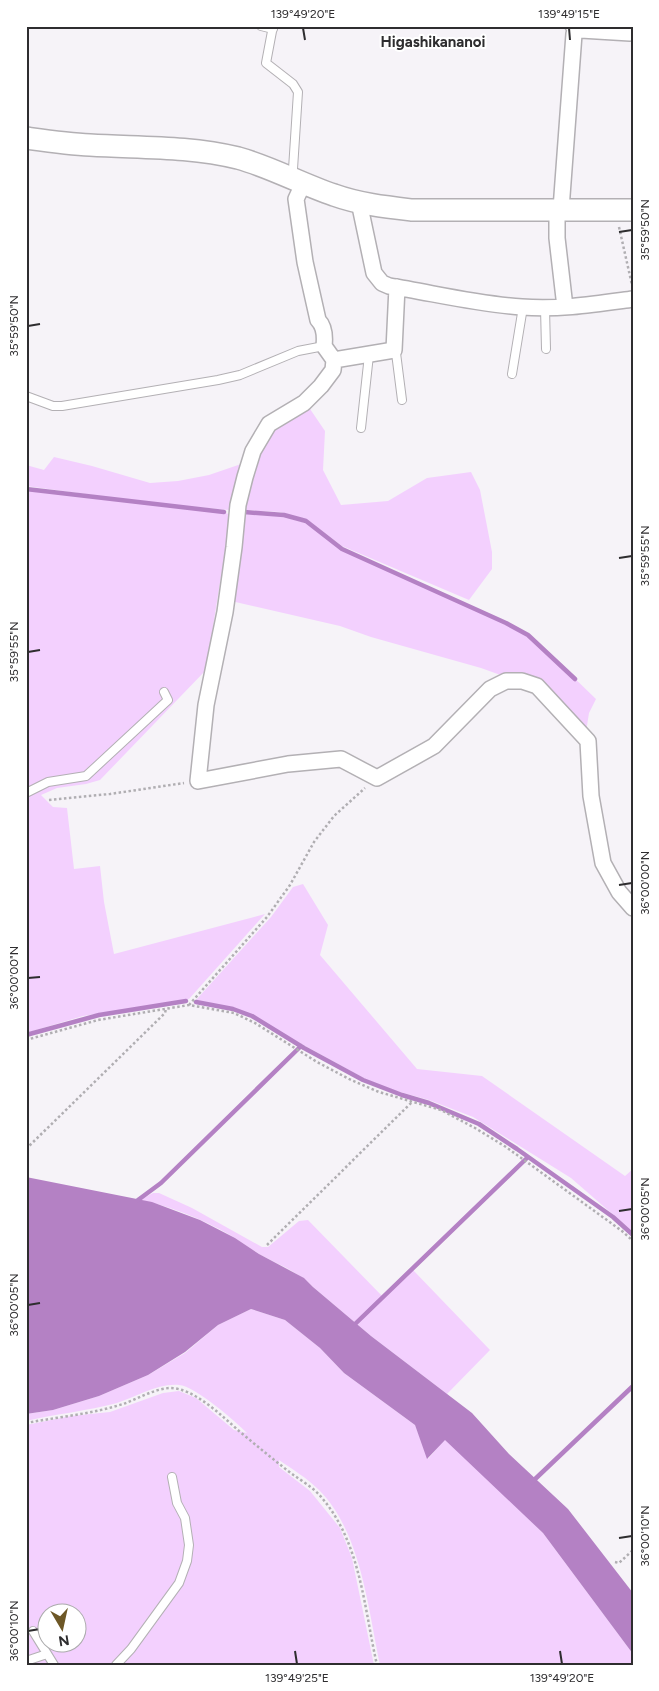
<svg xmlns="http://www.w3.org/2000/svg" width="659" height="1691" font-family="Figtree,sans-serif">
  <rect width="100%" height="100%" fill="#f6f3f8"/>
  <!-- green -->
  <path fill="#f3d0fe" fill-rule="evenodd" d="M 308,406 L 325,431 L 323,470 L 341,505 L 388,501 L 427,478 L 471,472 L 480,490 L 492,552 L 492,569 L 469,600 L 342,546 L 309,521 L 280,512 L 241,510 L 250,471 L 272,428 Z
    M 54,457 L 92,466 L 150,483 L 178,481 L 209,475 L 244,463 L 229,510 L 152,503 L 26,486 L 26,465 L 44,470 Z
    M 26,490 L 231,514 L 206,670 L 100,780 L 86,784 L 57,788 L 41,795 L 53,807 L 67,808 L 74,869 L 100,866 L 104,902 L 114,954 L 265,914 L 189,999 L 83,1016 L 26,1033 Z
    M 241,514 L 282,516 L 305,523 L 348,553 L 483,611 L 528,635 L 537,642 L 596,699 L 589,713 L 586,732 L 524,677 L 515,673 L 506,677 L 481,668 L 371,637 L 340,626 L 231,601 Z
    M 303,884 L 328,925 L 320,955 L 417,1069 L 482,1076 L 625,1176 L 633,1169 L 633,1232 L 571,1178 L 473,1117 L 429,1100 L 396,1091 L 369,1081 L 240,1010 L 196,1000 L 271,917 L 293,887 Z
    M 153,1193 L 159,1193 L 192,1208 L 262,1247 L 268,1247 L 299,1221 L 308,1220 L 383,1297 L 413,1270 L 490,1350 L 447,1394 L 371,1336 L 313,1287 C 299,1272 279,1265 261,1255 C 252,1250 244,1244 235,1238 C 209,1222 171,1206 140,1200 Z
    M 251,1309 L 285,1320 L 320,1348 L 344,1373 L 415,1425 L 428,1459 L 445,1439 L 449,1442 L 543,1533 L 633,1654 L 633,1665 L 380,1665 C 368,1608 361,1532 319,1490 C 307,1478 292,1469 279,1460 L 279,1467 L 310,1491 L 340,1528 L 352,1558 L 374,1665 L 26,1665 L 26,1425 L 71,1416 L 110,1412 L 163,1393 L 179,1391 L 196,1398 L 234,1430 L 247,1433 C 235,1421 195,1386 179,1385 C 158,1383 136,1397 117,1403 C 87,1411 56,1414 26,1421 L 26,1414 L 53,1410 L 99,1396 L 148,1375 L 185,1353 L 218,1325 ZM 48,1614 L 78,1614 L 78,1644 L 48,1644 Z"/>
  <!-- water -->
  <path fill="#b481c4" d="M 26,1177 L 152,1202 L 200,1220 L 235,1238 L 259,1254 L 304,1278 L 313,1287 L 371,1336 L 472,1413 L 509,1454 L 568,1509 L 633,1593 L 633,1654 L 543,1533 L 445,1440 L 427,1459 L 415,1425 L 344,1373 L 320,1348 L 285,1320 L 251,1309 L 218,1325 L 185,1352 L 148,1375 L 99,1396 L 53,1410 L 26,1414 Z"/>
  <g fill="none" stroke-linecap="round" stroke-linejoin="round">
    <!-- stream -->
    <path stroke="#b481c4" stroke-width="4.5" d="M 26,489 L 224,512
      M 244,512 L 284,515 L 306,521 L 342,549 L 506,623 L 528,635 L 575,679
      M 196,1002 L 233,1009 L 252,1016 L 304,1048 L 363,1080 L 402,1095 L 429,1103 L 479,1124 L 517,1149 L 613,1217 L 633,1235
      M 26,1035 L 99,1015 L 186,1001
      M 138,1200 L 161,1183 L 301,1046
      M 353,1326 L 528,1157
      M 532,1482 L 633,1386"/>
    <defs>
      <path id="lane" d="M 261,26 L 273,29
        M 273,26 L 266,63 L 293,84 L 298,92 L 293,169 L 291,175
        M 545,308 L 546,349
        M 394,350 L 396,353 L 402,400
        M 512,374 L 523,307
        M 26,396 L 53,406 L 62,406 L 218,380 L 240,375 L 298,351 L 324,346
        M 361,428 L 369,355
        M 26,793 L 48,782 L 86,776 L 168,700 L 164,692
        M 33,1631 L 54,1665
        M 26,1661 L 47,1654
        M 116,1665 L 131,1649 L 179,1583 L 187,1561 L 189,1545 L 185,1518 L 177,1503 L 172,1477"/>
      <path id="street" d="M 573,26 L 581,30 L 630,33
        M 303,184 L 296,199 L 305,262 L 318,320 C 325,327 325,337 324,346 L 334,360 L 333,370 L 321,386 L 304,403 L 269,424 L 253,451 L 245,477 L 238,505 L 234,547 L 225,612 L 206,705 L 198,781 L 288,764 L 341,759 L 377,778 L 434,746 L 490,689 L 506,681 L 522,681 L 537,686 L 588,741 L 591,796 L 603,863 L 619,892 L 633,908
        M 359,202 L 374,273 L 382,283 L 389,286 C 433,293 477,304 522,307 C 559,310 596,304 633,299
        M 561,209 L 574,34 L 576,29
        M 557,210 L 557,238 L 565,307
        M 334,360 L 394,350 L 397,287"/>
      <path id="secondary" d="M 26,138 C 48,141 69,144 90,145 C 140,148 189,146 238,158 C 271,167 301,184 334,195 C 359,204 386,207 412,210 L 633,210"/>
    </defs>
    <!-- lane casing -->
    <use href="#lane" stroke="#b3b0b4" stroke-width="10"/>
    <!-- street casing -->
    <use href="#street" stroke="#b3b0b4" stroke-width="18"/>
    <!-- secondary casing -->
    <use href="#secondary" stroke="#b3b0b4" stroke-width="24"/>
    <!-- path -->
    <path stroke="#b0aeb2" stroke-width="2.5" stroke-dasharray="2.5 2.5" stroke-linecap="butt" d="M 619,227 L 632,285
      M 49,800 L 110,794 L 184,783
      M 189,1005 L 267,917 L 290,885 L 314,842 L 334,816 L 365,788
      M 26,1040 L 98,1020 L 189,1005 L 234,1013 L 255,1023 L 317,1062 L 351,1080 L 379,1092 L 441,1110 L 475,1128 L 506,1147 L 622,1231 L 633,1241
      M 26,1149 L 165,1013 L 166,1009
      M 267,1245 L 412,1102
      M 26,1423 C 58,1417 92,1414 123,1404 C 138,1399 153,1389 170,1388 C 194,1388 222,1416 239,1431 C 257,1446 274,1460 292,1474 C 302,1481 314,1488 322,1498 C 361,1544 364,1608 377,1665
      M 615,1562 L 619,1563 L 633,1550"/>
    <!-- lane -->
    <use href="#lane" stroke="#fff" stroke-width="8"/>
    <!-- street -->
    <use href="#street" stroke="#fff" stroke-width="15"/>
    <!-- secondary -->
    <use href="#secondary" stroke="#fff" stroke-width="21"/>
  </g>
  <!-- ticks -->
  <path fill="none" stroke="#2e2d2f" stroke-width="2" d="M 303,28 L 305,40M 569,28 L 570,40M 619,232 L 632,230M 28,326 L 40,324M 619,558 L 632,556M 28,652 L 40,650M 619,885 L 632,883M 28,978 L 40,977M 619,1211 L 632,1209M 28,1305 L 40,1303M 619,1538 L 632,1536M 28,1631 L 40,1629M 295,1651 L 297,1664M 560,1651 L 562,1664"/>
  <g text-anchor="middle" stroke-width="4" stroke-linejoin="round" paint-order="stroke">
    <!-- quarter labels -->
    <g font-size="15" font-weight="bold" fill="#2e2d2f" stroke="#fff">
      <text x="433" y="47">Higashikananoi</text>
    </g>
  </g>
  <!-- border -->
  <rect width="659" height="1691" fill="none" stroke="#ffffff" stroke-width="55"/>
  <!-- north arrow -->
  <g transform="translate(62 1628) rotate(171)"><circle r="24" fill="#ffffff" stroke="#ababac"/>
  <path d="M0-4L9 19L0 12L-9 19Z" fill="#6d5726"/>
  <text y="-8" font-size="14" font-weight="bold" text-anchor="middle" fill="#2e2d2f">N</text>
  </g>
  <rect x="28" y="28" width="604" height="1636" fill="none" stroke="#2e2d2f" stroke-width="2"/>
  <g font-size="12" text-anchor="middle" fill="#2e2d2f">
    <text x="303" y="18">139°49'20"E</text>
    <text x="569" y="18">139°49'15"E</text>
    <text transform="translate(645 230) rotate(-90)" y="4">35°59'50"N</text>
    <text transform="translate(14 326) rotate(-90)" y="4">35°59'50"N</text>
    <text transform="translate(645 556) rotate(-90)" y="4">35°59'55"N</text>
    <text transform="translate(14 652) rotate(-90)" y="4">35°59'55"N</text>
    <text transform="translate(645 883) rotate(-90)" y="4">36°00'00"N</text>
    <text transform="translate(14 978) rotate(-90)" y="4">36°00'00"N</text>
    <text transform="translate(645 1209) rotate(-90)" y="4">36°00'05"N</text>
    <text transform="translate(14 1305) rotate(-90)" y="4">36°00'05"N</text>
    <text transform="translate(645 1536) rotate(-90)" y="4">36°00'10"N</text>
    <text transform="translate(14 1631) rotate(-90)" y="4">36°00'10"N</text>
    <text x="297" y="1682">139°49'25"E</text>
    <text x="562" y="1682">139°49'20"E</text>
  </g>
</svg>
